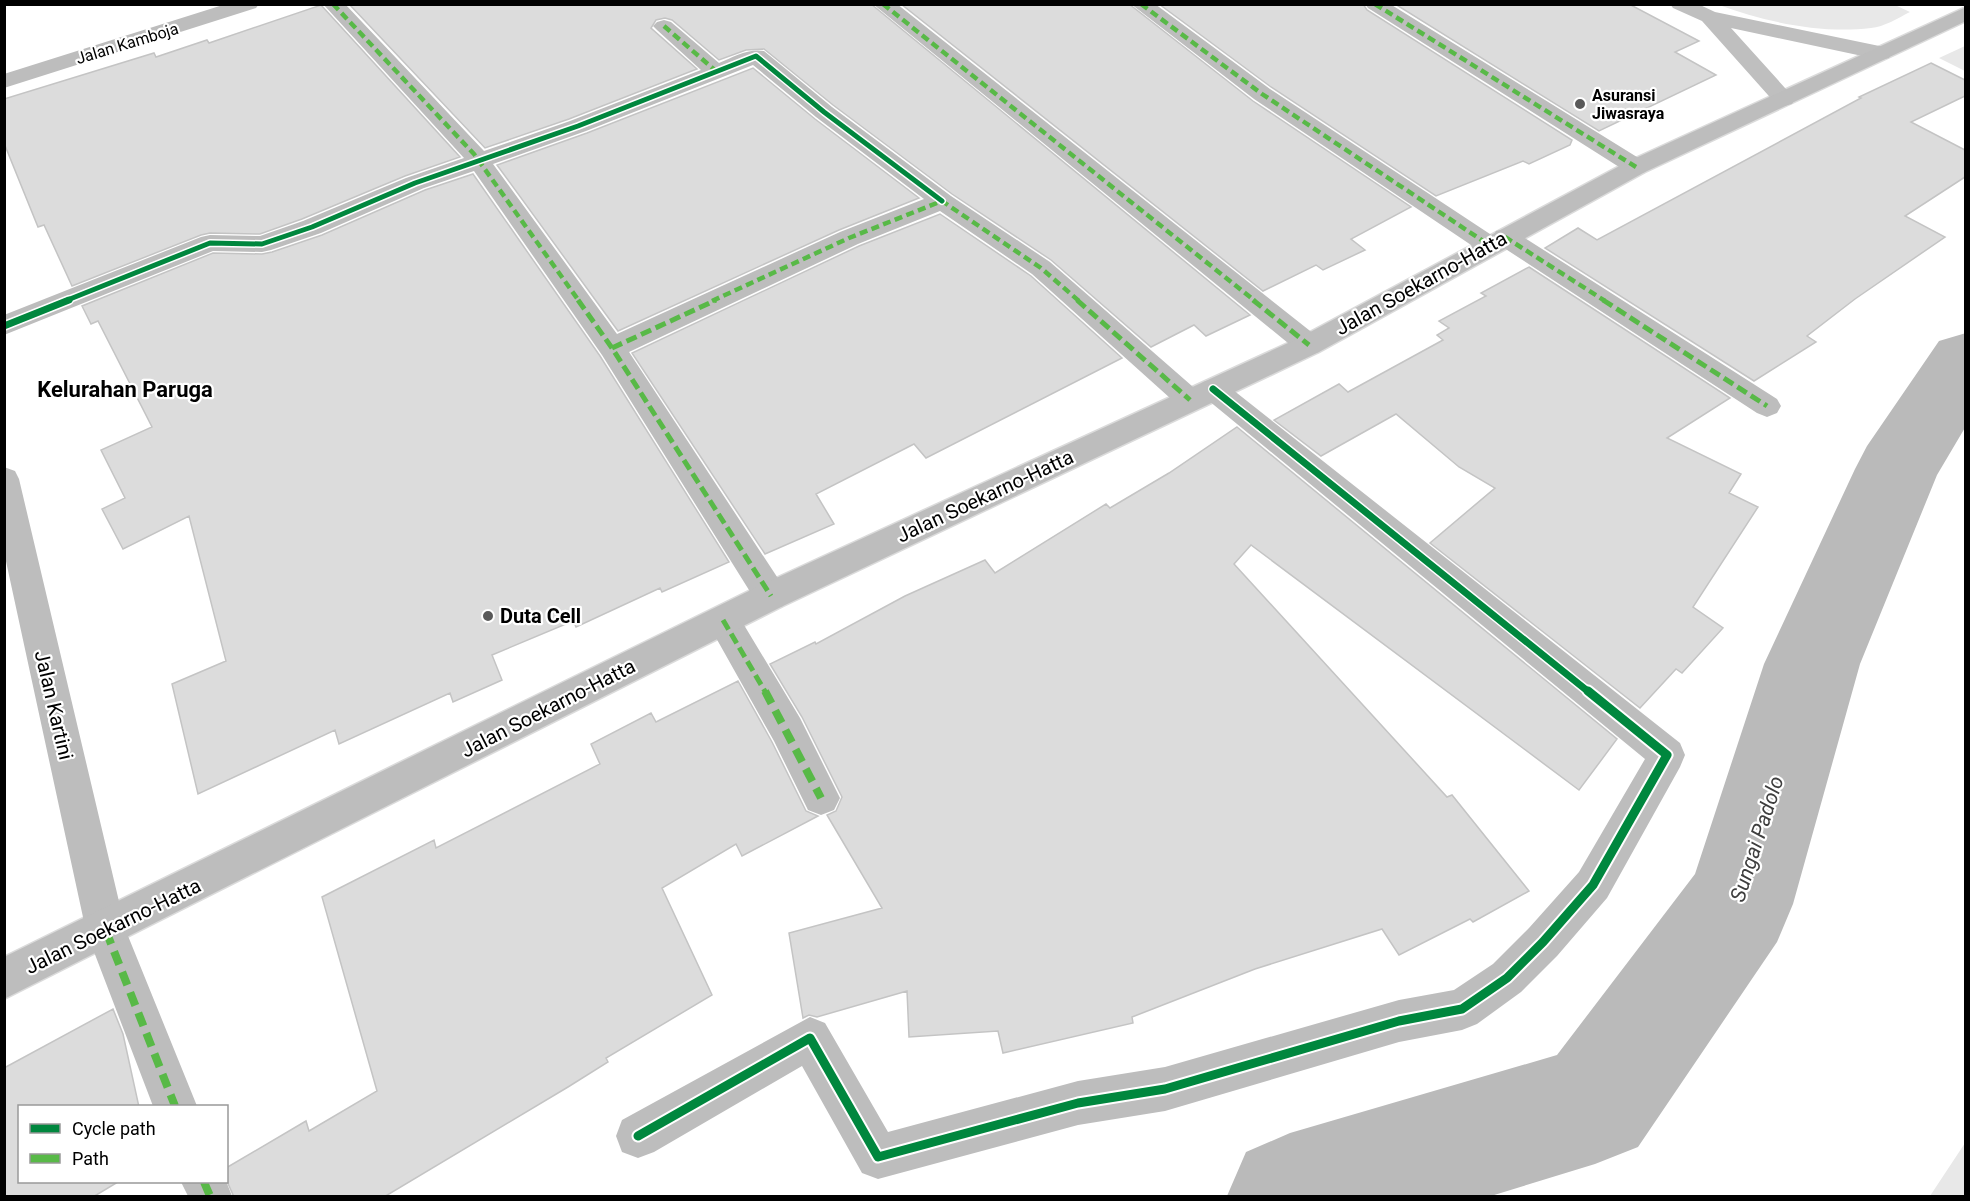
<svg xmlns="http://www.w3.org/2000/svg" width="1970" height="1201" font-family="Roboto,sans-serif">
  <rect width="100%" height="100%" fill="#fff"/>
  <!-- green -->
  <path fill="#e8e8e8" d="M 1895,5 L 1910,12 C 1898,18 1884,27 1871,28 C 1821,34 1765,22 1719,5 Z
    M 1965,46 L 1965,71 L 1939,58 Z
    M 1965,1143 L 1965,1196 L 1930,1196 Z"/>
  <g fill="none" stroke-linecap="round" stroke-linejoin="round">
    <!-- river -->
    <path fill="#bababa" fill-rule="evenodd" d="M 1966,333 L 1966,426 L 1937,475 L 1860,664 L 1793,904 L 1777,942 L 1638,1147 L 1595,1164 L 1491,1196 L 1227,1196 L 1246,1152 L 1290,1133 L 1557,1055 L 1695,874 L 1764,664 L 1855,469 L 1867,446 L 1939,341 Z"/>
  </g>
  <!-- building -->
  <path fill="#dcdcdc" stroke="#c4c4c4" stroke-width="1.5" d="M 349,4 L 871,4 L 1250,315 L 1206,336 L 1194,325 L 1151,347 L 1051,260 L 952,194 L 833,105 L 764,49 L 746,50 L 719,60 L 672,20 L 665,18 L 656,20 L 651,28 L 697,69 L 569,119 L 485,148 Z
    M 901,4 L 1129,4 L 1253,101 L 1411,207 L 1351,239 L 1365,250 L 1323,270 L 1316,265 L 1263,291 Z
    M 1159,4 L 1363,4 L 1367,10 L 1572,140 L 1570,145 L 1529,164 L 1523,161 L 1436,196 L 1271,87 Z
    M 1395,4 L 1629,4 L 1699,41 L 1675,52 L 1716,75 L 1599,131 Z
    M 321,5 L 460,157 L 405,176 L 302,219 L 260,234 L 210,233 L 201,235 L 72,286 L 44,225 L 38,227 L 4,143 L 4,99 L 154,53 L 156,57 L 207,40 L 209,43 Z
    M 1931,63 L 1965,80 L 1965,96 L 1911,122 L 1965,150 L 1965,177 L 1905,216 L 1945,237 L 1855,299 L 1807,336 L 1816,342 L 1754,381 L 1545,248 L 1578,228 L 1597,240 L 1861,98 L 1859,97 Z
    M 753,68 L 815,119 L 919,198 L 839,230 L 618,331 L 497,165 L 587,133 Z
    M 473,174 L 600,356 L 729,562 L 662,592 L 660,588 L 576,627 L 573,621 L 492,655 L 502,680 L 453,702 L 450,693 L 339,744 L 335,730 L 198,794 L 172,684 L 226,661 L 189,516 L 123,549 L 102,509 L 125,498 L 101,450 L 152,427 L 98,321 L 91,324 L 82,306 L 213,253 L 262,254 L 272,252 L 322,235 L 425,190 Z
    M 940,214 L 1031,276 L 1122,358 L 926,458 L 914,444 L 816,494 L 834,524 L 765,554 L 632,353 L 859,246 Z
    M 1529,267 L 1730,398 L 1667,438 L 1741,474 L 1729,493 L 1758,507 L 1693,607 L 1723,628 L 1682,673 L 1676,669 L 1640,708 L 1430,543 L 1495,488 L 1459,467 L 1396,414 L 1321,456 L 1274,420 L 1339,384 L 1348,392 L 1443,340 L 1437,335 L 1449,328 L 1439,321 L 1486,296 L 1481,293 Z
    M 1237,427 L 1617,739 L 1579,790 L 1251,545 L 1234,564 L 1447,797 L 1452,795 L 1529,891 L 1473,922 L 1470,919 L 1399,955 L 1382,929 L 1255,969 L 1132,1017 L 1133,1023 L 1003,1053 L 998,1031 L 909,1037 L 907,991 L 817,1017 L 809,1015 L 803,1018 L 789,933 L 882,908 L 827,815 L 836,811 L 842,797 L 802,717 L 770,664 L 815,642 L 816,644 L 905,596 L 985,560 L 995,573 L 1106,504 L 1110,508 L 1169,473 Z
    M 738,681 L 772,742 L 806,811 L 818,816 L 742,856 L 736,844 L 662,888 L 712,995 L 606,1058 L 608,1062 L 568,1087 L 384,1197 L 234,1197 L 226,1179 L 226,1168 L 306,1121 L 309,1131 L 377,1091 L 322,897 L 434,840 L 436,848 L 600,764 L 591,744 L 651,713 L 656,722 Z
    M 113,1009 L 123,1034 L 139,1107 L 20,1107 L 20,1182 L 118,1182 L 93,1197 L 4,1197 L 4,1068 Z"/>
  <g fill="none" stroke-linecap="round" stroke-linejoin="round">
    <defs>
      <path id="highway" d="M 1966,7 L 1966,21 L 1645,172 L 1319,352 L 783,606 L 4,999 L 4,957 L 759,586 L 1299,338 L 1627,162 Z"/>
    </defs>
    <!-- highway casing -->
    <use href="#highway" stroke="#dbdbdb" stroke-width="3"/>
    <!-- street -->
    <path fill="#bdbdbd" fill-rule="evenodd" d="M 226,4 L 259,4 L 256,8 L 4,88 L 4,74 Z
      M 323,4 L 345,4 L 484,151 L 570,121 L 701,70 L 657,30 L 653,26 L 657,22 L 664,20 L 671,22 L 719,63 C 733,57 749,48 764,51 L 832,107 L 951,196 L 1050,262 L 1200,393 L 1204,400 L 1200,407 L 1190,410 L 1180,407 L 1032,274 L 940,211 L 858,244 L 629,352 L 783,586 L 787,596 L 783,606 L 771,610 L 759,606 L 602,355 L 474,171 L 424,188 L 321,233 L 271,250 L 262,252 L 213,251 L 4,335 L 4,315 L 201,237 L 210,235 L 260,236 L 303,221 L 406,178 L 464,158 ZM 753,65 L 816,117 L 924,199 L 840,232 L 617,334 L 493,164 L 586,131 Z
      M 873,4 L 897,4 L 1319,338 L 1323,345 L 1319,352 L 1309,355 L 1299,352 Z
      M 1131,4 L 1155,4 L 1270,89 L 1493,236 L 1496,231 L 1505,229 L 1514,231 L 1777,399 L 1781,406 L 1777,413 L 1767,417 L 1757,413 L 1501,246 L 1498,251 L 1489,253 L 1480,251 L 1254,99 Z
      M 1365,4 L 1390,4 L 1645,162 L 1648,167 L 1645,172 L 1636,174 L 1627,172 L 1368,8 Z
      M 1213,379 L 1223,382 L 1680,743 L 1685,755 L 1680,767 L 1607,898 L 1557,956 L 1521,992 L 1477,1024 L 1462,1030 L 1399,1042 L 1165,1111 L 1078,1125 L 878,1179 L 862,1173 L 802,1066 L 654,1152 L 638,1158 L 622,1152 L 616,1136 L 622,1120 L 810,1017 L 825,1023 L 888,1132 L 1078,1081 L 1165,1067 L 1399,1000 L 1454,990 L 1493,964 L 1529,928 L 1579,872 L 1645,759 L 1203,396 L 1199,389 L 1203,382 Z
      M 4,467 L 15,471 L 19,479 L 126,931 L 197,1106 L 153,1106 L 86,931 L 4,552 Z
      M 723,606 L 735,610 L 800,718 L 840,798 L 834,810 L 821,815 L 808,810 L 774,741 L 706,620 L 711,610 Z
      M 226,1181 L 232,1196 L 188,1196 L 181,1182 Z"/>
    <!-- secondary -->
    <path fill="#bfbfbf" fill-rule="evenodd" d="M 1670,4 L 1698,4 L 1715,12 L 1889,48 L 1892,53 L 1889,58 L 1881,60 L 1731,28 L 1795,99 L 1792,104 L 1784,106 L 1776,104 L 1702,21 L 1673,8 Z"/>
    <!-- highway -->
    <use href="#highway" fill="#bdbdbd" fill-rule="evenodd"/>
    <!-- quiet-far2 -->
    <path stroke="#58b947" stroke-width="4.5" stroke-dasharray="8 4.5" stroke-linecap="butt" d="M 333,4 L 474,154 L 579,301
      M 883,4 L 1255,301
      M 1141,4 L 1262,94 L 1489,245
      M 1375,4 L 1636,167
      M 664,26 L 717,72
      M 1505,237 L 1605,301
      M 712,301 L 849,238 L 942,201 L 1041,268 L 1079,301"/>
    <!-- quiet-far1 -->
    <path stroke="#58b947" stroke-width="5" stroke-dasharray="11 5" stroke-linecap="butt" d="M 578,300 L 612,348 L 771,596
      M 1077,300 L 1190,400
      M 1253,300 L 1309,345
      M 1603,300 L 1767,406
      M 612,348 L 716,300
      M 723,620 L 766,693"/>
    <!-- quiet -->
    <path stroke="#58b947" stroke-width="8" stroke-dasharray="14 8" stroke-linecap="butt" d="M 765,691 L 821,798
      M 106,931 L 175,1106
      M 204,1182 L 210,1196"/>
    <defs>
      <path id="cycleway-far2" d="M 65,301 L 210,243 L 262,244 L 312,227 L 415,183 L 578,126 L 756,56 L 824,112 L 942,201"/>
      <path id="cycleway-far1" d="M 4,326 L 69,300
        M 1213,389 L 1590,693"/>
      <path id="cycleway" d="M 638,1136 L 810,1038 L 878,1157 L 1078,1103 L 1165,1089 L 1399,1021 L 1462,1009 L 1507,978 L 1543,942 L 1593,885 L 1667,755 L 1588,691"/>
    </defs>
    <!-- cycleway-far2 casing -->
    <use href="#cycleway-far2" stroke="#fff" stroke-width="8"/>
    <!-- cycleway-far1 casing -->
    <use href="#cycleway-far1" stroke="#fff" stroke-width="10"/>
    <!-- cycleway casing -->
    <use href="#cycleway" stroke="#fff" stroke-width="13"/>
    <!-- cycleway-far2 -->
    <use href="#cycleway-far2" stroke="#00873e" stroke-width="5"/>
    <!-- cycleway-far1 -->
    <use href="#cycleway-far1" stroke="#00873e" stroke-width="7"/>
    <!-- cycleway -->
    <use href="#cycleway" stroke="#00873e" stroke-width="9"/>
  </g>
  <!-- markers -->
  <g fill="#595959" stroke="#fff" stroke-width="2">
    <circle cx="1580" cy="104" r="6"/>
    <circle cx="488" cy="616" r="6"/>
  </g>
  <g text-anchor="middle" stroke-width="4.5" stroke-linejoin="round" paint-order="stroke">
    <!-- far-street labels -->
    <g font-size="16" fill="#000" stroke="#fff">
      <text transform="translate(127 43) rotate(-17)" y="6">Jalan Kamboja</text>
    </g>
    <!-- far-poi labels -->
    <g font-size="16" font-weight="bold" fill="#000" stroke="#fff" text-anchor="start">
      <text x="1592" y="101">Asuransi<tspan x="1592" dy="18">Jiwasraya</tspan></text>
    </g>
    <!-- street labels -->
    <g font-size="20" fill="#000" stroke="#fff">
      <text transform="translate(1421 283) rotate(-29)" y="7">Jalan Soekarno-Hatta</text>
      <text transform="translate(985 496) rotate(-25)" y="7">Jalan Soekarno-Hatta</text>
      <text transform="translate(54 705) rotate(77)" y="7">Jalan Kartini</text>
      <text transform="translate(548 708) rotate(-27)" y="7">Jalan Soekarno-Hatta</text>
      <text transform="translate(113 926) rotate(-26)" y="7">Jalan Soekarno-Hatta</text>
    </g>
    <!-- poi labels -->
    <g font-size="20" font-weight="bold" fill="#000" stroke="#fff" text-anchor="start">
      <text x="500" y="623">Duta Cell</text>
    </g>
    <!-- water labels -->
    <g font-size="21" font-style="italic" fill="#3e3e3e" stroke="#fff">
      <text transform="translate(1757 839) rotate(-72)" y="7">Sungai Padolo</text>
    </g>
    <!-- quarter labels -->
    <g font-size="22" font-weight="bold" fill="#000" stroke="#fff">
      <text x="125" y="397">Kelurahan Paruga</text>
    </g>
  </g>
  <!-- border -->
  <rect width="1970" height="1201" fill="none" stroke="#000000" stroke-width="12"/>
  <!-- legend -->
  <rect x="18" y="1105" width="210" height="78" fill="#ffffff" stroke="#999999" stroke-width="1.5"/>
  <rect x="30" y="1124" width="30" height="9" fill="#00873e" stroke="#999999" stroke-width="1.5"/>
  <text x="72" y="1135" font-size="18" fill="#000000">Cycle path</text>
  <rect x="30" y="1154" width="30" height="9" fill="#58b947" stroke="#999999" stroke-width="1.5"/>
  <text x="72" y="1165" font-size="18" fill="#000000">Path</text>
</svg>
